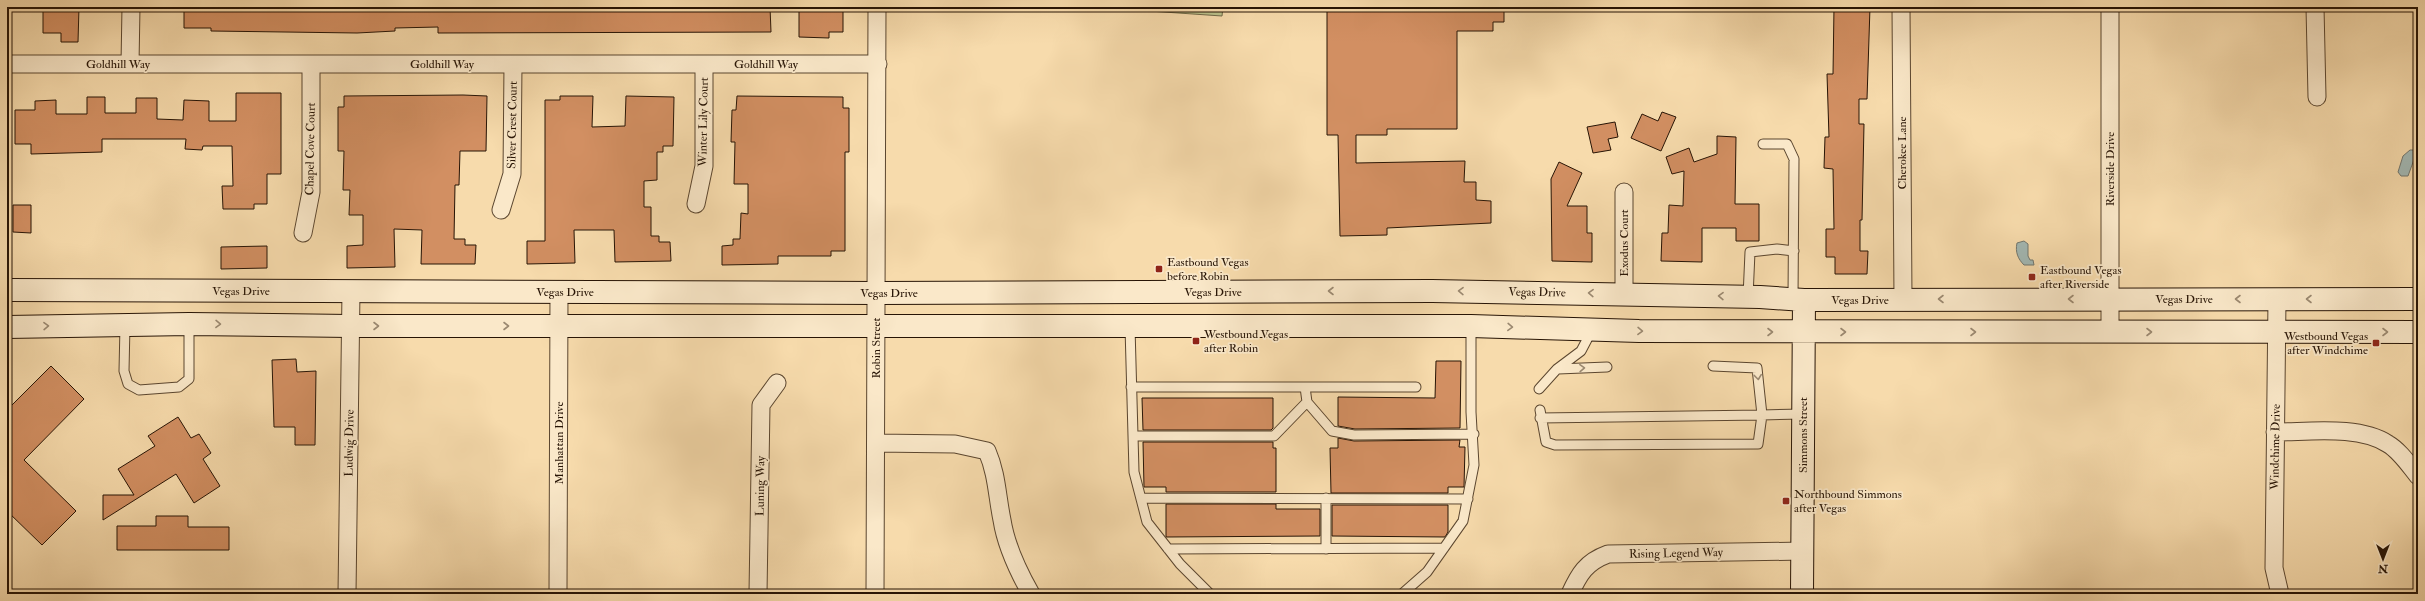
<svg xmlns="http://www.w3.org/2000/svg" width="2425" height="601" font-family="'IM FELL Double Pica',serif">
  <rect width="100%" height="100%" fill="#f7dbac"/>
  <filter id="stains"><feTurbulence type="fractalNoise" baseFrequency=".005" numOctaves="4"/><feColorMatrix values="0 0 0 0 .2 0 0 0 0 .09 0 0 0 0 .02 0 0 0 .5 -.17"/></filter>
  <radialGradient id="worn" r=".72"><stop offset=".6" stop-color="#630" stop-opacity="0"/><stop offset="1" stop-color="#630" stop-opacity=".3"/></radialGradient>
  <!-- green -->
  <path fill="#bac18b" stroke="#706a48" d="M 1091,7 L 1223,7 L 1222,16 Z"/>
  <!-- water -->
  <path fill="#a2b8b4" stroke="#71766e" d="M 2410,150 L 2414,150 L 2416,154 L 2408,176 L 2401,176 L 2398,172 L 2403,156 Z
    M 2024,241 L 2028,244 L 2028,256 L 2030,260 L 2033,260 L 2034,265 L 2024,265 C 2018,259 2015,252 2017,243 Z"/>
  <!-- building -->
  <path fill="#d28f62" stroke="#271405" d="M 43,7 L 79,7 L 78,42 L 61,42 L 61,33 L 43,33 Z
    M 184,7 L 770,7 L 771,32 L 438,33 L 438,27 L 395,28 L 395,31 L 357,33 L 211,31 L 211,28 L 184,28 Z
    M 799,7 L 843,7 L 843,32 L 829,32 L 829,38 L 799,37 Z
    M 1327,7 L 1504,7 L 1504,22 L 1493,22 L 1493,31 L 1457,31 L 1457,129 L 1387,129 L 1387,135 L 1356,135 L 1356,163 L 1465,161 L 1464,182 L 1476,182 L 1476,200 L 1491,201 L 1491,223 L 1387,228 L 1387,235 L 1340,236 L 1338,135 L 1327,135 Z
    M 1834,7 L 1870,7 L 1867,99 L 1859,99 L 1859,124 L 1864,124 L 1862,220 L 1860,220 L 1860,251 L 1868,251 L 1867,274 L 1835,274 L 1835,257 L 1826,257 L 1826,229 L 1834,229 L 1833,169 L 1824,168 L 1825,137 L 1829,137 L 1827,74 L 1833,74 Z
    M 236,93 L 281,93 L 281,174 L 267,174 L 267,204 L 254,204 L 254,209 L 223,209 L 222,186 L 233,186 L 232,146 L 203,146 L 202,150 L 185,149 L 186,139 L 102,139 L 102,152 L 31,154 L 31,144 L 15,144 L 15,110 L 35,110 L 35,101 L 56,100 L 56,114 L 87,114 L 87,97 L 105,97 L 105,113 L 136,113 L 136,98 L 157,98 L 157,119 L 183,120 L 184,100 L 209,101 L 209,121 L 236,121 Z
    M 463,95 L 487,96 L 486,151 L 460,151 L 459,185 L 455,185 L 454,239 L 465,239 L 465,245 L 476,245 L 475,264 L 421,264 L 422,230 L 394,229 L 395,267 L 347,268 L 347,246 L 363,245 L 363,215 L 349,215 L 350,190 L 343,190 L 344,151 L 338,151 L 338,107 L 344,107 L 344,96 Z
    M 560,96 L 593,96 L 592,127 L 625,126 L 626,96 L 674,97 L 673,146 L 663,146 L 663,152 L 657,152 L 657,180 L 644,181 L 644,207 L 651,207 L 651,236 L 659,236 L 659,242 L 670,242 L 671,261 L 615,262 L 614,230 L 574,230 L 575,263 L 527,264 L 527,241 L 545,241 L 545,100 L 560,100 Z
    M 737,96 L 843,97 L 843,108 L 849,108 L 849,152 L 845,152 L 845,251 L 831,251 L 831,256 L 778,256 L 778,264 L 722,265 L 722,246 L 733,245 L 733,239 L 740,239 L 741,213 L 748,214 L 748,184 L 734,184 L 735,142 L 731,142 L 732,110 L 736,110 Z
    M 1662,112 L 1676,117 L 1661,151 L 1631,138 L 1642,114 L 1658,121 Z
    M 1615,122 L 1618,137 L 1608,139 L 1611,150 L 1593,153 L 1587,127 Z
    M 1717,136 L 1736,137 L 1735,204 L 1759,204 L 1759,241 L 1736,241 L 1736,228 L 1702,228 L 1702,262 L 1661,261 L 1662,233 L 1668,233 L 1669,205 L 1683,206 L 1684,171 L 1672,174 L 1666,157 L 1689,148 L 1694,162 L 1717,154 Z
    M 1559,162 L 1582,173 L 1567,206 L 1587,206 L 1587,233 L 1592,233 L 1592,262 L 1552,261 L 1551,179 Z
    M 13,205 L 31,205 L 31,233 L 13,232 Z
    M 267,246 L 267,268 L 221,269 L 221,247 Z
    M 296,359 L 297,372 L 316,371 L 315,445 L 295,445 L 295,427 L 274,427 L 272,360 Z
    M 1436,361 L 1461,361 L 1460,428 L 1355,429 L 1338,426 L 1338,397 L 1435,398 Z
    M 51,366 L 84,399 L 24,460 L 76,511 L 42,545 L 7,511 L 7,410 Z
    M 1142,398 L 1273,398 L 1273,428 L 1271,430 L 1143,430 Z
    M 178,417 L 191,438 L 199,434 L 211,453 L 203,459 L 220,486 L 194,503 L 176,474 L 103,520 L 103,495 L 134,495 L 118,469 L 155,446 L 148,436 Z
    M 1338,438 L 1354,441 L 1460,440 L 1459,447 L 1465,447 L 1464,487 L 1448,487 L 1448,493 L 1331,493 L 1330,448 L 1338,448 Z
    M 1143,442 L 1273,442 L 1273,448 L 1276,448 L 1276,492 L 1166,492 L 1166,487 L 1144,487 Z
    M 1166,504 L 1276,504 L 1276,509 L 1320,509 L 1320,536 L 1166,537 Z
    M 1332,505 L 1448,505 L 1448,532 L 1445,537 L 1332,536 Z
    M 156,516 L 188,516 L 188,527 L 229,527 L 229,550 L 117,550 L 117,526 L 156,526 Z"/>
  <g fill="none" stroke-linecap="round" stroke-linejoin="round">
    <defs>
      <path id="lane" d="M 1763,144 L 1787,144 L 1794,159 L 1793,299
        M 1748,297 L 1750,252 L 1777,249 L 1794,251
        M 125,325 L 124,371 L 128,384 L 139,390 L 179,387 L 189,379 L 189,324
        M 1130,327 L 1134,472 L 1147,522 L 1180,564 L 1210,594
        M 1558,369 L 1607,367
        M 1131,387 L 1305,387
        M 1416,387 L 1305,387 L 1307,402 L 1332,431 L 1354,435 L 1474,434
        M 1539,389 L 1557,369 L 1581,351 L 1592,330
        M 1540,410 L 1546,442 L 1555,445 L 1758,444 L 1762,415 L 1803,414
        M 1540,418 L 1762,415 L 1757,368 L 1713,366
        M 1133,436 L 1274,436 L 1307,402
        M 1141,498 L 1468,499
        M 1326,498 L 1326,549
        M 1168,549 L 1444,548
        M 1402,594 L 1427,572 L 1463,521 L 1474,465 L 1471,412 L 1471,326"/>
      <path id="street" d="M 1901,7 L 1903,299
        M 2110,7 L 2110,332
        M 2315,7 L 2317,97
        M 7,64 L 878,64
        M 130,64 L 131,7
        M 1624,192 L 1624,294
        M 696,204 L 704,166 L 704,64
        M 501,210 L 512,174 L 513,64
        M 303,233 L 311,192 L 311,64
        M 2277,299 L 2274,568 L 2280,594
        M 2275,432 C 2309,432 2359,425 2388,444 C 2400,451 2409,465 2418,476
        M 876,443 L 955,444 L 987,451 C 997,474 997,496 1002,520 C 1006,546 1018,571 1031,594
        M 347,594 L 351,291
        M 558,594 L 559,292
        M 758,594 L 761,405 L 777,383
        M 875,594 L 877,7
        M 1570,594 C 1579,574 1586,562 1608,554 L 1803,551"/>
      <path id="secondary" d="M 7,290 L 877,293 L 1432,291 L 1760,297 L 1804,300 L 2418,299
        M 7,327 L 189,324 L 350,326 L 1471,326 L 1639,331 L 2418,332
        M 1802,594 L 1804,300"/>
    </defs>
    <!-- lane casing -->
    <use href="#lane" stroke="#5b462f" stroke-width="11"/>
    <!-- street casing -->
    <use href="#street" stroke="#5b462f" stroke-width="19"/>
    <!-- secondary casing -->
    <use href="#secondary" stroke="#271405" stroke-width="24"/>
    <!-- lane -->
    <use href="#lane" stroke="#fae8c9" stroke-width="9"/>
    <!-- street -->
    <use href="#street" stroke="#fae8c9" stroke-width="17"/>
    <!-- secondary -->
    <use href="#secondary" stroke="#fae8c9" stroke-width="22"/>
  </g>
  <!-- one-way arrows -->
  <defs><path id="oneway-chevron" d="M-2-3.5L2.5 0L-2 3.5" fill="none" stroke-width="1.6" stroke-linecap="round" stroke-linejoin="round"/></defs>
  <g stroke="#9b8971">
    <use href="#oneway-chevron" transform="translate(1331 291) rotate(180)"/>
    <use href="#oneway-chevron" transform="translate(1461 291) rotate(-179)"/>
    <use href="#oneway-chevron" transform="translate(1591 293) rotate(-178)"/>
    <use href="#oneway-chevron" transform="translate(1721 296) rotate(-179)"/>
    <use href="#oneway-chevron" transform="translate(1941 299) rotate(180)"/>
    <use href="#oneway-chevron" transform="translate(2071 299) rotate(180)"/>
    <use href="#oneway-chevron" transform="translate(2238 299) rotate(-180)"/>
    <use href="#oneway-chevron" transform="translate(2309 299) rotate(180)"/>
    <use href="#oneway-chevron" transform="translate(218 324) rotate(1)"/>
    <use href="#oneway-chevron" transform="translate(46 326) rotate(-1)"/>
    <use href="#oneway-chevron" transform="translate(376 326)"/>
    <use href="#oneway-chevron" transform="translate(506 326)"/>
    <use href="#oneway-chevron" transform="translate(1510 327) rotate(2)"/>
    <use href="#oneway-chevron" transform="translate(1640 331) rotate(1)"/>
    <use href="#oneway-chevron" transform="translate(1770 332)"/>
    <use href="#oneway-chevron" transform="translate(1843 332)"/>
    <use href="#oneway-chevron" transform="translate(1973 332)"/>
    <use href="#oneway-chevron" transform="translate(2149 332)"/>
    <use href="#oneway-chevron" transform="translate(2385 332)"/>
    <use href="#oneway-chevron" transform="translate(1582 368) rotate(-2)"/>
    <use href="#oneway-chevron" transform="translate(1758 377) rotate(83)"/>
  </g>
  <!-- markers -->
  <g fill="#8f2418" stroke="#fae8c9" stroke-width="1.5">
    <rect x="1155" y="265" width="8" height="8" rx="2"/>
    <rect x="2028" y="273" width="8" height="8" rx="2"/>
    <rect x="1192" y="337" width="8" height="8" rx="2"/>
    <rect x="2372" y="339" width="8" height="8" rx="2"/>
    <rect x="1782" y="497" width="8" height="8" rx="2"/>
  </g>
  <g text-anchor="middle" stroke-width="3.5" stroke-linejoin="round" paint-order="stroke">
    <!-- street labels -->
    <g font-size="12" fill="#271405" stroke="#fae8c9">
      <text x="118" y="68">Goldhill Way</text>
      <text x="442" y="68">Goldhill Way</text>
      <text x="766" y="68">Goldhill Way</text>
      <text transform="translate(703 122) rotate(-89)" y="4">Winter Lily Court</text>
      <text transform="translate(512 125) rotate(-89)" y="4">Silver Crest Court</text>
      <text transform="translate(310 149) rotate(-89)" y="4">Chapel Cove Court</text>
      <text transform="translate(1902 153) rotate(-90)" y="4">Cherokee Lane</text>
      <text transform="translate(2110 169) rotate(-90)" y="4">Riverside Drive</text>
      <text transform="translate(1624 243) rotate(-90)" y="4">Exodus Court</text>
      <text x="241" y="295">Vegas Drive</text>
      <text x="565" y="296">Vegas Drive</text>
      <text x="1213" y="296">Vegas Drive</text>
      <text transform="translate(1537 292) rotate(1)" y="4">Vegas Drive</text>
      <text x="889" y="297">Vegas Drive</text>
      <text x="2184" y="303">Vegas Drive</text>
      <text x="1860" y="304">Vegas Drive</text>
      <text transform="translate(876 348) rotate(-90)" y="4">Robin Street</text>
      <text transform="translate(1803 435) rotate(-90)" y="4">Simmons Street</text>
      <text transform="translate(349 443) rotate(-89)" y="4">Ludwig Drive</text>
      <text transform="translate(559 443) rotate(-90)" y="4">Manhattan Drive</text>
      <text transform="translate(2275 447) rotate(-89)" y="4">Windchime Drive</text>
      <text transform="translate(760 486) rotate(-89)" y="4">Luning Way</text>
      <text transform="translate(1676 553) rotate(-1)" y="4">Rising Legend Way</text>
    </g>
    <!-- poi labels -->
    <g font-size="12" fill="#271405" stroke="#fae8c9" text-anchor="start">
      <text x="1167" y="266">Eastbound Vegas<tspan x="1167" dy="14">before Robin</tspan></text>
      <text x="2040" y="274">Eastbound Vegas<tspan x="2040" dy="14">after Riverside</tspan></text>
      <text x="1204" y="338">Westbound Vegas<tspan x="1204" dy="14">after Robin</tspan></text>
      <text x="2368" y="340" text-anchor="end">Westbound Vegas<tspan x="2368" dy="14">after Windchime</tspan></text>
      <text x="1794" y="498">Northbound Simmons<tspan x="1794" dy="14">after Vegas</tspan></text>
    </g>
  </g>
  <!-- margin -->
  <rect width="2425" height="601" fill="none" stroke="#f7dbac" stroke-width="24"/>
  <rect x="8" y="8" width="2409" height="585" fill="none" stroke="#271405" stroke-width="2"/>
  <rect x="12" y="12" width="2401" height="577" fill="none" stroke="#271405"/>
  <!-- north arrow -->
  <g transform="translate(2383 559) rotate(180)" stroke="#fae8c9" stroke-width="3" paint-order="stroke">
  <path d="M0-3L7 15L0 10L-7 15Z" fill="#271405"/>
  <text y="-6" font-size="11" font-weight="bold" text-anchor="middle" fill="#271405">N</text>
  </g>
  <rect width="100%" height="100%" filter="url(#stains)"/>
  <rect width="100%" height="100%" fill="url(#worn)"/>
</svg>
